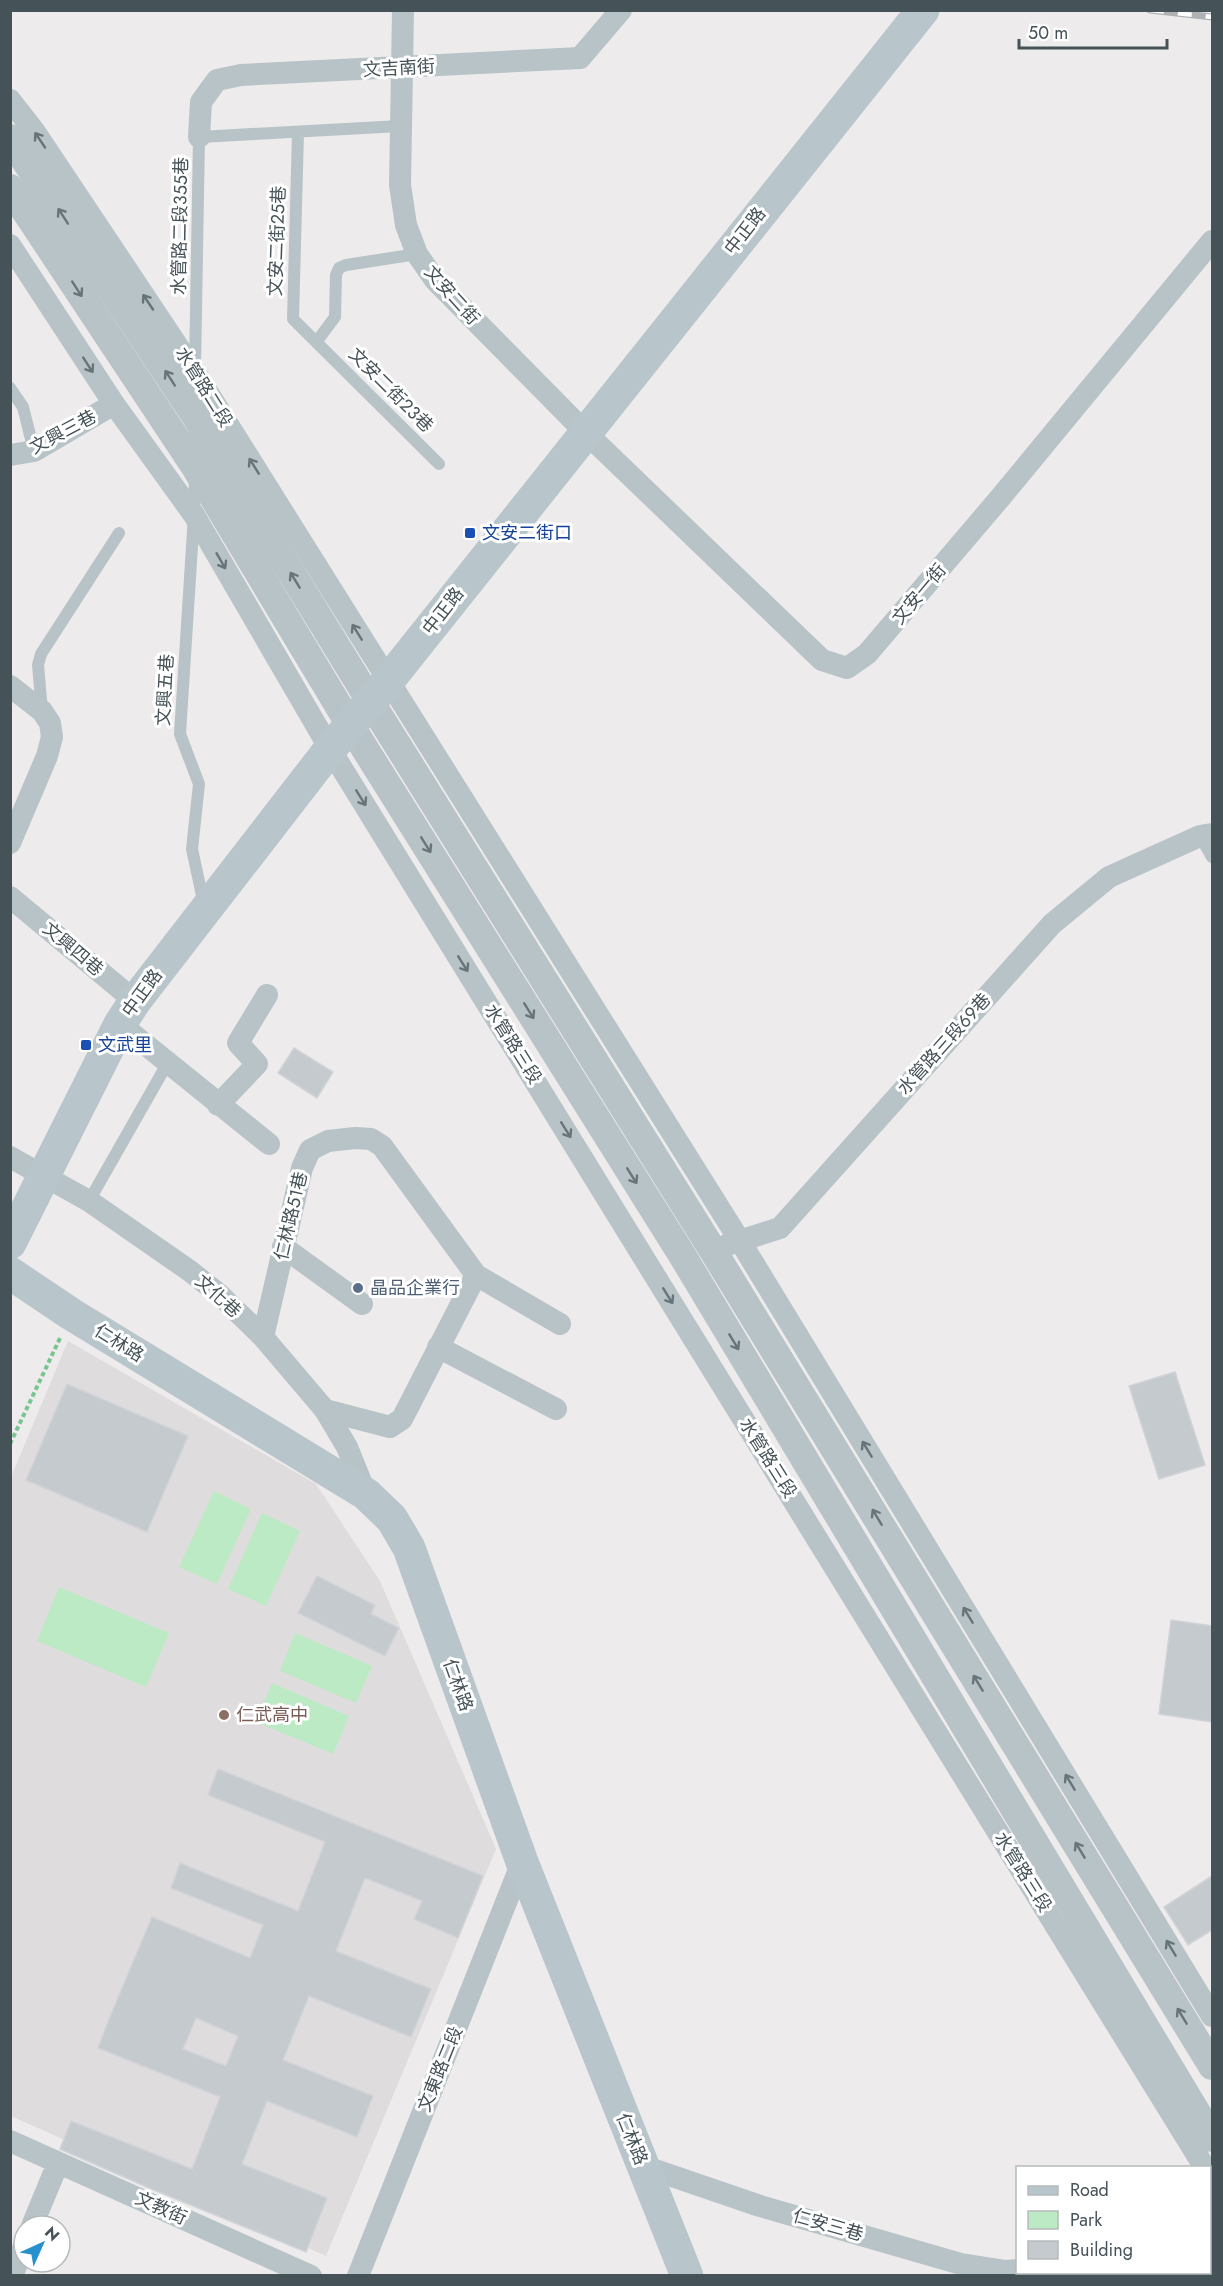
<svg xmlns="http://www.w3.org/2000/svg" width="1223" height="2286" font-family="Jost,'Noto Sans TC',sans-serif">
  <rect width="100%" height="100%" fill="#eeebec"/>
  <!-- education -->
  <path fill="#dfdcdd" d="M 68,1341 L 316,1484 L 380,1581 L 496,1849 L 326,2256 L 11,2116 L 11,1477 Z"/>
  <!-- green -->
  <path fill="#bceac4" d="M 214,1491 L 251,1509 L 217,1584 L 179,1567 Z
    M 262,1513 L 300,1531 L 266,1606 L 228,1589 Z
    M 59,1587 L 169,1633 L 146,1687 L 37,1641 Z
    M 295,1633 L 372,1666 L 356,1703 L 280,1671 Z
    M 272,1683 L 349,1716 L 333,1754 L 256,1722 Z"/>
  <!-- building -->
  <path fill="#c5cace" stroke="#d0d3d7" stroke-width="1.5" fill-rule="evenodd" d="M 294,1048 L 333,1072 L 317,1098 L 278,1073 Z
    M 1175,1372 L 1205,1465 L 1159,1479 L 1129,1386 Z
    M 67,1384 L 188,1436 L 147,1532 L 26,1480 Z
    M 317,1576 L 375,1605 L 371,1614 L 399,1628 L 385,1656 L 298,1613 Z
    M 1171,1620 L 1212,1626 L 1212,1722 L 1159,1714 Z
    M 218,1769 L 483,1876 L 458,1938 L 414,1919 L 422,1901 L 365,1878 L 336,1951 L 431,1989 L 411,2037 L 309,1996 L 283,2060 L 373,2096 L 357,2137 L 267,2101 L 242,2164 L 327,2198 L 306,2252 L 149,2188 L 60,2149 L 71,2121 L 192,2169 L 220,2097 L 98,2048 L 109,2019 L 152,1917 L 250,1958 L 263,1925 L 171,1888 L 180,1863 L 298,1911 L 325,1842 L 208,1795 ZM 196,2018 L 238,2036 L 226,2066 L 183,2049 Z
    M 1212,1876 L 1212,1930 L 1188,1945 L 1164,1907 Z"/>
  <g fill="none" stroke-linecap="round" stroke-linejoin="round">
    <!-- path -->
    <path stroke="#77c58f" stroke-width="4" stroke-dasharray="4.5 3" stroke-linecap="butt" d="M 10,1444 L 61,1336"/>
    <!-- service -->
    <path stroke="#b7c3c7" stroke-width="12" d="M 298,132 L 293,319 L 439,464
      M 317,341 L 335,317 L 336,275 L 339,268 L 346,265 L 417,254
      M 195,368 L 199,137 L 400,126
      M 10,388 L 23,407 L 34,451
      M 195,478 L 194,515 L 180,734 L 199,784 L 192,849 L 204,905
      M 42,711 L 38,665 L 41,654 L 119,533
      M 1200,836 L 1212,857
      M 89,1201 L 167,1064"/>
    <!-- minor -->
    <path stroke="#b7c3c7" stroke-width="22" d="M 403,10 L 400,185 L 406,225 L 417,254 L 435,280 L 585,432 L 822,660 L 847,668 L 867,654 L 1000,498 L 1212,241
      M 10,100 L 35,132 L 195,372 L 740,1241 L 1212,2016
      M 199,137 L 201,102 L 217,80 L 241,75 L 580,58 L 621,10
      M 10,245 L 114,404 L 194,515 L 330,749 L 1205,2168
      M 10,455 L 34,451 L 114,404
      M 10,686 L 42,711 L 50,723 L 52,737 L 47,756 L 10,843
      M 10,897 L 135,1001
      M 120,1024 L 269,1144
      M 218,1105 L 257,1064 L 238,1043 L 267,995
      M 10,1157 L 89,1201 L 190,1271 L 220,1295 L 263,1337 L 325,1410 L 347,1447 L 366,1494
      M 727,1245 L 780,1228 L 1052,924 L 1109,877 L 1200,836 L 1212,834
      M 283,1247 L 362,1304
      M 476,1275 L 560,1324
      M 263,1337 L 302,1168 L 310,1150 L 328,1141 L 355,1138 L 371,1139 L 382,1146 L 476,1275 L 402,1419 L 390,1427 L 325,1410
      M 438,1347 L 556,1409
      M 10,2141 L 311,2276
      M 643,2166 L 760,2206 L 961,2264 L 1006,2271 L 1018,2270
      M 32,2226 L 58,2163
      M 1124,2272 L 1130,2276
      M 12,2276 L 24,2246
      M 358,2276 L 522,1862"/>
    <!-- tertiary -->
    <path stroke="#b7c3c7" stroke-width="28" d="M 10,138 L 196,417 L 370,701 L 712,1249 L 1212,2066
      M 10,188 L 195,467 L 350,725 L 682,1255 L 1212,2138"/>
    <!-- secondary -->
    <path stroke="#b8c6cc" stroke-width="33" d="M 10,1243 L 120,1024 L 135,1001 L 330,749 L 388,681 L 923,10
      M 10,1273 L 71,1314 L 366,1494 L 392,1519 L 409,1548 L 522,1862 L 687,2276"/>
    <defs>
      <path id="rail" d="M 1150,10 L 1212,17"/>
    </defs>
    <!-- rail casing -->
    <use href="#rail" stroke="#aeb2b5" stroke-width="7"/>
    <!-- rail -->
    <use href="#rail" stroke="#fff" stroke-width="4.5" stroke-dasharray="14" stroke-linecap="butt"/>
  </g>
  <!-- one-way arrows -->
  <defs><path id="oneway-shaft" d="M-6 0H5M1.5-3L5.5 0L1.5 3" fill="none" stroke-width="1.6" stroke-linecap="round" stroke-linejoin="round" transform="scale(1.5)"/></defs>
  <g stroke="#677479">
    <use href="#oneway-shaft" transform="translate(40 140) rotate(-124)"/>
    <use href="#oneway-shaft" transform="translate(63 216) rotate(-123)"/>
    <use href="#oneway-shaft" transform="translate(77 289) rotate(57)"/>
    <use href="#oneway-shaft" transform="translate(148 302) rotate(-124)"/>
    <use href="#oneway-shaft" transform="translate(88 365) rotate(57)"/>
    <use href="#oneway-shaft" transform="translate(170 378) rotate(-123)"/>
    <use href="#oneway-shaft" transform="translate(254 466) rotate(-122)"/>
    <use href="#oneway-shaft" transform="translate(221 561) rotate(60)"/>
    <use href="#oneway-shaft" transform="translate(295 580) rotate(-121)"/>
    <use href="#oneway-shaft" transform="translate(357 632) rotate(-122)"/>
    <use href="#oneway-shaft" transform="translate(361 798) rotate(58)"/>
    <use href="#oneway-shaft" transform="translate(426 845) rotate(58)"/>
    <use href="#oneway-shaft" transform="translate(463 964) rotate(58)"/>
    <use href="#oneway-shaft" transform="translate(529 1011) rotate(58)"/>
    <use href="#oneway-shaft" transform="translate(566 1130) rotate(58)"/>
    <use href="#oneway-shaft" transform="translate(632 1176) rotate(58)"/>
    <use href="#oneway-shaft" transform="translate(668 1296) rotate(58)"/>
    <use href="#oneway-shaft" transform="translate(734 1342) rotate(59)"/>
    <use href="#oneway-shaft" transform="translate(867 1449) rotate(-121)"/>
    <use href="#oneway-shaft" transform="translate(877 1517) rotate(-121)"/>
    <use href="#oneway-shaft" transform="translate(968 1615) rotate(-121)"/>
    <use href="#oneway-shaft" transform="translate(978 1683) rotate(-121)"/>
    <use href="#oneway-shaft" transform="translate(1070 1782) rotate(-121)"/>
    <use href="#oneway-shaft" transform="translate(1080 1850) rotate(-121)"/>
    <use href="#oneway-shaft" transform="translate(1171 1948) rotate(-121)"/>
    <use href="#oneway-shaft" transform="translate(1182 2016) rotate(-121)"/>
  </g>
  <!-- markers -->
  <g fill="#1a4fb4" stroke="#fff" stroke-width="2">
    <rect x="464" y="527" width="12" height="12" rx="3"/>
    <rect x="80" y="1039" width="12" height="12" rx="3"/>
  </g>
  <circle fill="#5c6f8a" stroke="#fff" stroke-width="2" cx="358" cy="1288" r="6"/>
  <circle fill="#8d6e63" stroke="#fff" stroke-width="2" cx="224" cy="1715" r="6"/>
  <g text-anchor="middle" stroke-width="6" stroke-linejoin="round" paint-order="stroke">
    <!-- street labels -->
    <g font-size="18" fill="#455257" stroke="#fff">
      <text transform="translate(399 68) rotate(-3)" y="6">文吉南街</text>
      <text transform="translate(180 226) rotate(-89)" y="6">水管路二段355巷</text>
      <text transform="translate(745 231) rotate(-52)" y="6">中正路</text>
      <text transform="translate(277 241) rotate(-88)" y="6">文安二街25巷</text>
      <text transform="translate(452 295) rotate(48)" y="6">文安二街</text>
      <text transform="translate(204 387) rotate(58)" y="6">水管路二段</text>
      <text transform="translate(391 390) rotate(45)" y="6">文安二街23巷</text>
      <text transform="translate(63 432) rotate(-28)" y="6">文興三巷</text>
      <text transform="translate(919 594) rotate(-50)" y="6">文安一街</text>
      <text transform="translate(443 611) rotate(-52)" y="6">中正路</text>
      <text transform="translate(165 690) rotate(-87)" y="6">文興五巷</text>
      <text transform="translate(73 949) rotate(40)" y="6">文興四巷</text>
      <text transform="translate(142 993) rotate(-54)" y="6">中正路</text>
      <text transform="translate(513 1044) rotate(58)" y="6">水管路三段</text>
      <text transform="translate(944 1044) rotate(-48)" y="6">水管路三段69巷</text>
      <text transform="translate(291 1216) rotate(-77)" y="6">仁林路51巷</text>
      <text transform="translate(218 1296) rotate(42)" y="6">文化巷</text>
      <text transform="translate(119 1343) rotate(32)" y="6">仁林路</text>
      <text transform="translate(768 1458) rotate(58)" y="6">水管路三段</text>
      <text transform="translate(458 1685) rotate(70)" y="6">仁林路</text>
      <text transform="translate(1023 1872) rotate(58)" y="6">水管路三段</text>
      <text transform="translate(440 2069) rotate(-68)" y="6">文東路二段</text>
      <text transform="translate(632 2139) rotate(68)" y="6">仁林路</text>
      <text transform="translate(161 2208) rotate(24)" y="6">文教街</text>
      <text transform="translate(828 2225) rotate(16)" y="6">仁安三巷</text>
    </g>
    <!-- transit labels -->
    <g font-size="18" fill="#164399" stroke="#fff" text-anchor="start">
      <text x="482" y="539">文安二街口</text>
      <text x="98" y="1051">文武里</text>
    </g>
    <!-- service labels -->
    <g font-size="18" fill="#4e5e75" stroke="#fff" text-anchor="start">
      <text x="370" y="1294">晶品企業行</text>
    </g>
    <!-- education labels -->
    <g font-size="18" fill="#785e54" stroke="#fff" text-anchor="start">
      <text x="236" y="1721">仁武高中</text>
    </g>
  </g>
  <!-- border -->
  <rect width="1223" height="2286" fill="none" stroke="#455257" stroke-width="24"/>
  <!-- legend -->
  <rect x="1016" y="2166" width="195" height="108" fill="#ffffff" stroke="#b5babc" stroke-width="1.5"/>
  <rect x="1028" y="2186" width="30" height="9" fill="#b8c6cc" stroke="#b5babc" stroke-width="1.5"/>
  <text x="1070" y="2196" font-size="18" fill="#455257">Road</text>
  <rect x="1028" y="2211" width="30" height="18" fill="#bceac4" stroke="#b5babc" stroke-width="1.5"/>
  <text x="1070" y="2226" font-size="18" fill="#455257">Park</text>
  <rect x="1028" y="2241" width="30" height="18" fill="#c5cace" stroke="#b5babc" stroke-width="1.5"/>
  <text x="1070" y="2256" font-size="18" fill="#455257">Building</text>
  <!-- north arrow -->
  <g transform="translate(42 2244) rotate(45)"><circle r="28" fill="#ffffff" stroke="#b5babc" stroke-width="1.5"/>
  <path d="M0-4.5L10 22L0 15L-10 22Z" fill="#2691cd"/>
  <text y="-9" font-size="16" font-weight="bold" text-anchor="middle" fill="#455257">N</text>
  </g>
  <!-- scale -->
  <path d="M1019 39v9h148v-9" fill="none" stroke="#455257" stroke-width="3"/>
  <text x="1028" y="39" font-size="18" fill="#455257" stroke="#ffffff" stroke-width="4.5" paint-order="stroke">50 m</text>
</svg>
